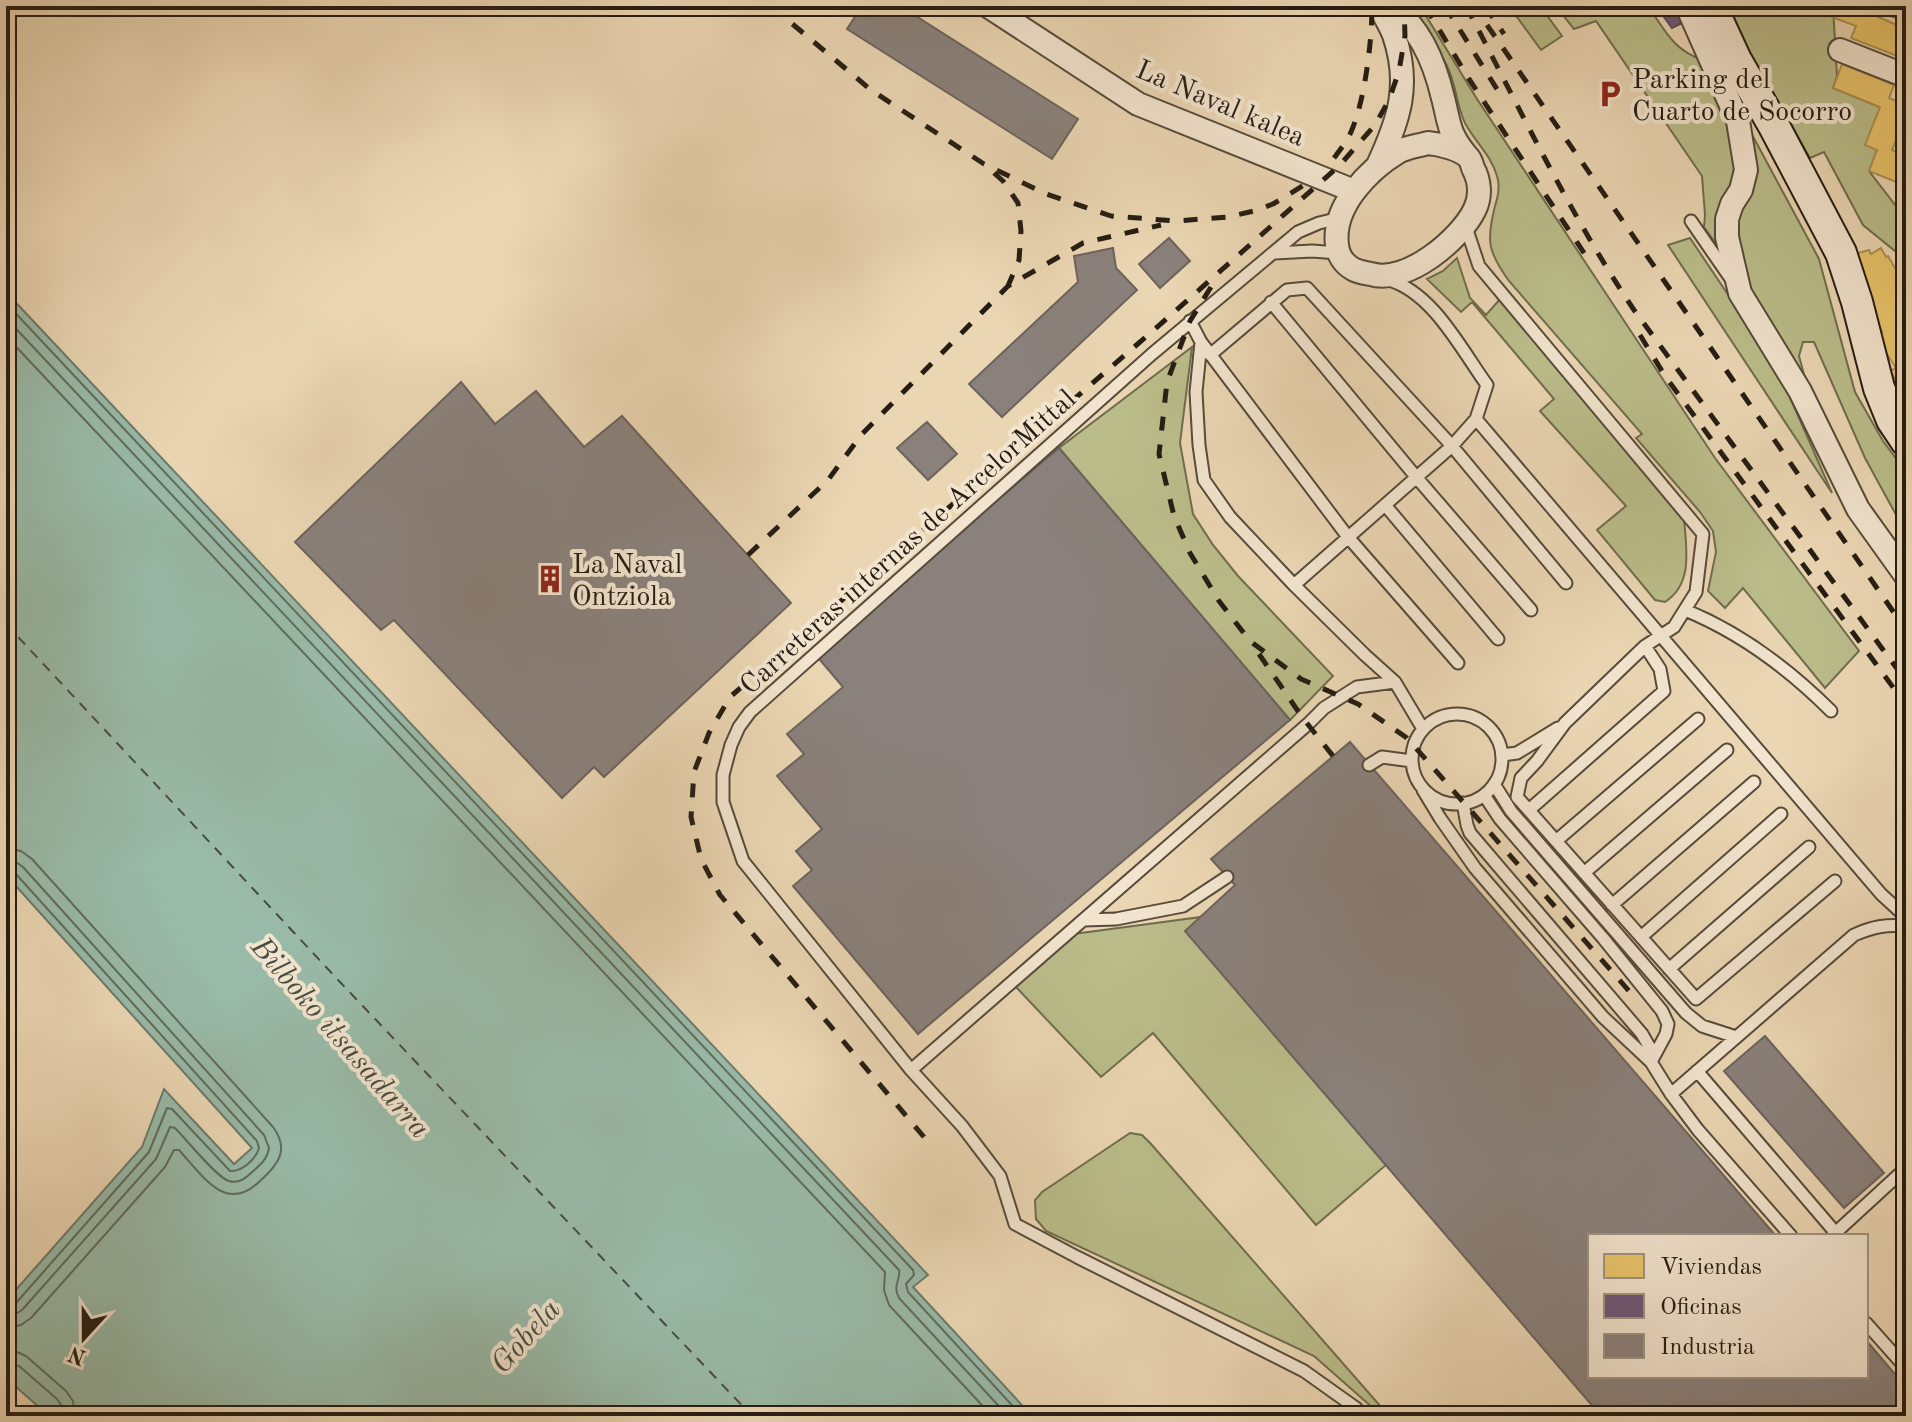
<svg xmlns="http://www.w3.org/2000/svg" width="1912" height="1422" font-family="'Old Standard TT',serif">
  <rect width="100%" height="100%" fill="#ebd6b3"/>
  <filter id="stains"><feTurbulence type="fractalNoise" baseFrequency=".0025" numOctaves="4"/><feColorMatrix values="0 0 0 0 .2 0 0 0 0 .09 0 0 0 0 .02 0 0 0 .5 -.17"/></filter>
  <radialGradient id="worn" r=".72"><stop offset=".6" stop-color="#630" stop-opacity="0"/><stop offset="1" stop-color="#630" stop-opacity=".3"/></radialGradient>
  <!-- green -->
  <path fill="#babd8a" stroke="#706d4e" stroke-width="2" d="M 1410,6 L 1420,6 L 1477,99 L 1715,458 L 1859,651 L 1825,688 L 1743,588 L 1725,608 L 1708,591 L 1716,552 L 1713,531 L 1700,512 L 1636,438 L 1642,434 L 1509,281 C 1488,252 1486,241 1495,206 C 1498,197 1500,185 1497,176 C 1491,155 1475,142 1465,123 C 1456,104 1456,82 1446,64 C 1436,44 1422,25 1410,6 Z
    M 1509,6 L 1540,6 L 1562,36 L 1541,50 Z
    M 1556,6 L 1648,6 C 1666,32 1673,50 1705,61 L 1732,121 L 1739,162 L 1724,255 L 1704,227 L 1705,215 L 1702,176 L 1596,21 L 1574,29 Z
    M 1729,6 L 1833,6 L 1837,76 L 1833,88 L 1880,107 L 1877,150 L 1869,171 L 1906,219 L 1906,260 L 1863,225 L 1824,152 L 1810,158 L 1748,50 Z
    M 1873,6 L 1906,6 L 1906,21 L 1884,14 Z
    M 1749,129 L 1819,259 L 1855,392 L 1883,441 L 1906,472 L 1906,533 L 1865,458 L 1814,342 L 1803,342 L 1799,356 L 1813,408 L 1748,290 L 1734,216 Z
    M 1690,238 L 1735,305 L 1785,386 L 1832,493 L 1668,245 Z
    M 1457,258 L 1470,298 L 1486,315 L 1500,299 L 1684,518 C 1686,548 1694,583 1665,602 L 1655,600 L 1597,530 L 1626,506 L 1540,411 L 1554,399 L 1472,302 L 1461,312 L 1427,279 L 1443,271 Z
    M 1192,347 L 1180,443 L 1193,514 L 1213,545 L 1238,576 L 1333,676 L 1290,720 L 1059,448 Z
    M 1201,917 L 1186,931 L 1386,1165 L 1316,1225 L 1153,1033 L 1101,1077 L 1015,986 L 1066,935 Z
    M 1130,1133 L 1142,1135 L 1151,1144 L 1389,1416 L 1382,1416 L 1314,1356 L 1046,1231 L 1036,1219 L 1035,1200 L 1042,1192 Z"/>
  <!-- water -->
  <path fill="#99baa8" stroke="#6b7b6c" stroke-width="2" d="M 6,292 L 928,1275 L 913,1287 L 1032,1416 L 49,1416 L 6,1378 L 6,1301 L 142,1147 L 164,1089 L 234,1164 L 252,1148 L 6,875 Z"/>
  <!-- homes -->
  <path fill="#e9c46a" stroke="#ae9250" stroke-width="2" d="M 1833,6 L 1860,6 L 1860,9 L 1906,29 L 1905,59 L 1851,38 L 1856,26 L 1832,17 Z
    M 1842,64 L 1894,85 L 1889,98 L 1906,105 L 1906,116 L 1892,150 L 1906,156 L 1906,186 L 1869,171 L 1877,150 L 1865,145 L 1880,107 L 1833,88 Z
    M 1881,248 L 1886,257 L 1888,256 L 1906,287 L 1906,397 L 1890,371 L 1896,368 L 1875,336 L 1882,332 L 1861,287 L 1855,254 L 1869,250 L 1871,254 Z"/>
  <!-- offices -->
  <path fill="#6d597a" stroke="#57475b" stroke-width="2" d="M 1656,6 L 1681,6 L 1688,20 L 1672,28 Z"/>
  <!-- industry -->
  <path fill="#8a817c" stroke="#6c635c" stroke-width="2" d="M 862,6 L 900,6 L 1078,119 L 1052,159 L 847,29 Z
    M 1169,238 L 1190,261 L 1160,288 L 1139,264 Z
    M 1113,248 L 1116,268 L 1137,290 L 1002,417 L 969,384 L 1078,282 L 1074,256 Z
    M 461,382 L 495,424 L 536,391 L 584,447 L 622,416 L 791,603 L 604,777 L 594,767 L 562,798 L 394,620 L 381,630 L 295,542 Z
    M 927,422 L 957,454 L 928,480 L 897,448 Z
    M 1059,448 L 1290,720 L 918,1034 L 793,886 L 812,870 L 796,851 L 822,829 L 777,776 L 804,754 L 787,734 L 843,687 L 815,654 Z
    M 1350,742 L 1776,1236 L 1590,1236 L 1590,1376 L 1866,1376 L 1866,1340 L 1906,1387 L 1906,1416 L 1601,1416 L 1185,931 L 1235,885 L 1211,859 Z
    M 1765,1036 L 1884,1173 L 1844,1208 L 1724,1071 Z"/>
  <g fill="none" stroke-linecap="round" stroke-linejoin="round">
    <!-- shore -->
    <path stroke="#5f6c5e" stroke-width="2" d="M 6,303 L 913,1270 L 914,1275 L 906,1284 L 908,1292 L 1022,1416
      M 6,318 L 899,1270 C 901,1280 892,1285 899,1298 L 1008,1416
      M 6,336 L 885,1272 L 884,1290 L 889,1305 L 992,1416
      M 6,848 L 21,851 L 32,859 L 273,1127 C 290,1150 278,1165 260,1181 C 251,1190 240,1197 226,1193 C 209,1188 191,1163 179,1150 L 174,1150 L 165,1167 L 31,1318 L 21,1325 L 6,1328
      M 6,860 L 16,862 L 23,867 L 264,1135 L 269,1148 C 267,1160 260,1165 251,1173 C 245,1179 238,1184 229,1181 C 217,1178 186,1139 175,1128 L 170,1127 L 156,1159 L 22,1310 L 14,1315 L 6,1316
      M 6,870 L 15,873 L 257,1141 L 259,1148 C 256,1159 242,1172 230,1171 L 172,1109 L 167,1108 L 149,1152 L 16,1303 L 6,1306
      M 6,1351 L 17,1352 L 26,1356 L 66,1391 L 73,1401 L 75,1416
      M 6,1363 L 19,1366 L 57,1399 L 62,1406 L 63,1416"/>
    <!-- ferry -->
    <path stroke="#484c40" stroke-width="2" stroke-dasharray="10 8" stroke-linecap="butt" d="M 6,624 L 340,982 L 752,1416"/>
    <defs>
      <path id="lane" d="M 1340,218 L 1319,223 L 1298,232 L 1152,354 L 750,712 L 739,727 L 731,745 L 723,775 L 723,802 L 743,861 L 911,1070 L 962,1126 L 1000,1176 L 1015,1224 L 1077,1257 L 1304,1371 L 1356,1408 L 1363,1416
        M 1691,221 L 1731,279
        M 1465,224 L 1479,266 L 1703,534 L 1696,592 L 1674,627 L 1645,646 L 1565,723 L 1537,761 L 1521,778 L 1517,797 L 1696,999 L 1835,881
        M 1275,253 L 1312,251 L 1338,253
        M 1389,280 C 1433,293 1461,349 1487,385 L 1476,419 L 1452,446 L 1294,585 L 1365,655 L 1395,682 L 1423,729
        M 1271,302 L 1417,478 L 1531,610
        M 1190,321 L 1201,342 L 1348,537 L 1458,663
        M 1201,342 L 1196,392 L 1199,445 L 1204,480 L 1230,517 L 1294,585
        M 1210,355 L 1287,290 L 1307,288 L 1452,446 L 1566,583
        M 1476,419 L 1881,894 L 1906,917
        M 1385,505 L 1498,639
        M 1685,610 C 1741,633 1788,668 1831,711
        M1412 759a45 45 0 1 1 90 0a45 45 0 1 1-90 0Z
        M 1502,755 L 1517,753 L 1558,728
        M 1369,765 L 1382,757 L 1412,761
        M 1494,784 L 1511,811 L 1686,1013 L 1702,1026 L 1736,1037
        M 1423,790 L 1440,818 L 1475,868 L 1603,1017 L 1651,1062 L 1671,1094 L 1698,1130 L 1791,1236
        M 1484,795 L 1500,819 L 1603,938 L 1662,1011 L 1668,1024 L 1666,1034 L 1651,1062
        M 1463,803 L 1467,825 L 1470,833 L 1642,1034 L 1654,1055
        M 1529,810 L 1664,691 L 1660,669 L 1645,646
        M 1556,841 L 1698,719
        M 1584,873 L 1727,750
        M 1612,905 L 1754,782
        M 1084,920 L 1116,919 L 1183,906 L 1227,877
        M 1641,937 L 1781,814
        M 1669,969 L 1809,847
        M 911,1070 L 1308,724 L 1324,708 L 1357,687 L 1395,682
        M 1697,1071 L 1835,1232
        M 1671,1094 L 1854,935 C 1872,927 1886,924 1906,926
        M 1832,1236 L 1906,1168
        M 1866,1323 L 1906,1368"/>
      <path id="street" d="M 988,6 L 1138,104 L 1354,191
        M 1391,6 C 1420,27 1435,64 1443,98 C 1450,125 1448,133 1467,156
        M 1687,6 L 1738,121 L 1746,170 L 1741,190 L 1732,204 L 1727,219 L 1727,237 L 1740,293 L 1800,391 L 1858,509 L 1906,576
        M 1840,50 L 1906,76
        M 1428,143 C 1439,144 1460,149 1468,157 C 1471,160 1472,165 1473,168 C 1480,181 1481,196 1475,209 C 1461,239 1406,285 1371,274 C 1365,273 1358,272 1353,269 C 1344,264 1338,255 1337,245 C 1332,207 1368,170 1398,152 C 1407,147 1418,146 1428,143 Z
        M 1378,165 C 1399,120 1411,85 1394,35 C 1390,25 1384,16 1380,6"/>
      <path id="secondary" d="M 1711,6 L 1736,60 L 1774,126 L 1841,253 L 1857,302 L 1879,388 L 1892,420 L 1906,441"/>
    </defs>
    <!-- lane casing -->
    <use href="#lane" stroke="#564b3b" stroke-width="15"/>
    <!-- street casing -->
    <use href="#street" stroke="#564b3b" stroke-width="26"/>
    <!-- secondary casing -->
    <use href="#secondary" stroke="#251d13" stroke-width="34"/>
    <!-- lane -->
    <use href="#lane" stroke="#f2e4ce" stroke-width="11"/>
    <!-- street -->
    <use href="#street" stroke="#f2e4ce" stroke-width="22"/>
    <!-- secondary -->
    <use href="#secondary" stroke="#f2e4ce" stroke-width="30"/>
    <!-- rail -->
    <path stroke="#251d13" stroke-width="5" stroke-dasharray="14 14" stroke-linecap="butt" d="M 771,6 L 871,90 L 984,164 L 1046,194 L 1111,216 L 1176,221 L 1228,217 L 1254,211 L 1273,204 L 1304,185
      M 1425,6 L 1469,79 L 1588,259
      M 1445,6 L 1500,94
      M 1466,6 C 1520,109 1569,213 1634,310 L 1906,681
      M 1485,6 L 1504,34
      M 1487,25 L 1906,630
      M 1334,158 C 1340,150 1347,141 1351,132 C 1365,100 1372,41 1372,6
      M 994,173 L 1003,181 L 1018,203 L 1021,231 L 1019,260 L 1008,286
      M 1211,287 L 1190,321 L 1167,382 L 1159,454 L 1174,516 L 1190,553 L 1219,601 L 1250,641 L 1301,679 L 1358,704 L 1407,738 L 1636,999
      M 1640,335 L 1665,376 L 1906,705
      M 748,555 L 828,480 L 862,434 L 1008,286 L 1083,243 L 1161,225
      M 1259,654 L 1302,717 L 1333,756
      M 924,1137 L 720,895 L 701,859 L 691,817 L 694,772 L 709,733 L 730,697 L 1155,329 L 1340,165 L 1375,125 L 1389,100 L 1399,71 L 1405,36 L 1404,6"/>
  </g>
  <!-- icons -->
  <defs>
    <symbol id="parking-bare" viewBox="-9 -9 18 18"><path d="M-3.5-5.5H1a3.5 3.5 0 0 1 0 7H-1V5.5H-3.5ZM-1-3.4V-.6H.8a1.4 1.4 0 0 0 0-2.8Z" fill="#8f2418" stroke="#f2e4ce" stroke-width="2.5" paint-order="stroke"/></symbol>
    <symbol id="building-bare" viewBox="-9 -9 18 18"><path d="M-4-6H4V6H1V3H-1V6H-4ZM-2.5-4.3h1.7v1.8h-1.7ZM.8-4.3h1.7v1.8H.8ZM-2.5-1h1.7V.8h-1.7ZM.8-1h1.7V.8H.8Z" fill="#8f2418" stroke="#f2e4ce" stroke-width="2.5" paint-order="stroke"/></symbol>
  </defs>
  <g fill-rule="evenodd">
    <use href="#parking-bare" x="1590" y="74" width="40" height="40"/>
    <use href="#building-bare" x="530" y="559" width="40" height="40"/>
  </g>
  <g text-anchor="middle" stroke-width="8" stroke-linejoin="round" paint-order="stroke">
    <!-- poi labels -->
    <g font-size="28" fill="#251d13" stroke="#f2e4ce" text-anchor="start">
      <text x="1632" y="88">Parking del<tspan x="1632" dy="32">Cuarto de Socorro</tspan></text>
      <text x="572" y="573">La Naval<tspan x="572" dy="32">Ontziola</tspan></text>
    </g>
    <!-- street labels -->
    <g font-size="28" fill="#251d13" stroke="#f2e4ce">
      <text transform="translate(1221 102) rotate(23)" y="10">La Naval kalea</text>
      <text transform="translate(907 541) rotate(-42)" y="10">Carreteras internas de ArcelorMittal</text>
    </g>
    <!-- water labels -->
    <g font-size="30" font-style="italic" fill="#484c40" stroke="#f2e4ce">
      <text transform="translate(341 1037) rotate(49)" y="10">Bilboko itsasadarra</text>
      <text transform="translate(525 1336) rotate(-48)" y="10">Gobela</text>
    </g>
  </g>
  <!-- margin -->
  <rect width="1912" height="1422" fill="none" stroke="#ebd6b3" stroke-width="32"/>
  <rect x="8" y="8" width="1896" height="1406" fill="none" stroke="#251d13" stroke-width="4"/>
  <rect x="16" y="16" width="1880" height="1390" fill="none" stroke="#251d13" stroke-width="2"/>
  <!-- legend -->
  <rect x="1588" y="1234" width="280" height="144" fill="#f2e4ce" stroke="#a09483" stroke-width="2"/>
  <rect x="1604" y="1254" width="40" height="24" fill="#e9c46a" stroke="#a09483" stroke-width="2"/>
  <text x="1660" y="1274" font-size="24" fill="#251d13">Viviendas</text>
  <rect x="1604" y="1294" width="40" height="24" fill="#6d597a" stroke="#a09483" stroke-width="2"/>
  <text x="1660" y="1314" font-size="24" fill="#251d13">Oficinas</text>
  <rect x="1604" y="1334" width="40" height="24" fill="#8a817c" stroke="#a09483" stroke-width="2"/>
  <text x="1660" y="1354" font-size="24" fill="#251d13">Industria</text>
  <!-- north arrow -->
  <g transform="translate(84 1338) rotate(201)" stroke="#f2e4ce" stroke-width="6" paint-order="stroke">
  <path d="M0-6L14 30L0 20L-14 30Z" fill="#251d13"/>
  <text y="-12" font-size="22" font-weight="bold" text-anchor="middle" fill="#251d13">N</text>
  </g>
  <rect width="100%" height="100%" filter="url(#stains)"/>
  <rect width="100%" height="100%" fill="url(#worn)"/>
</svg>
